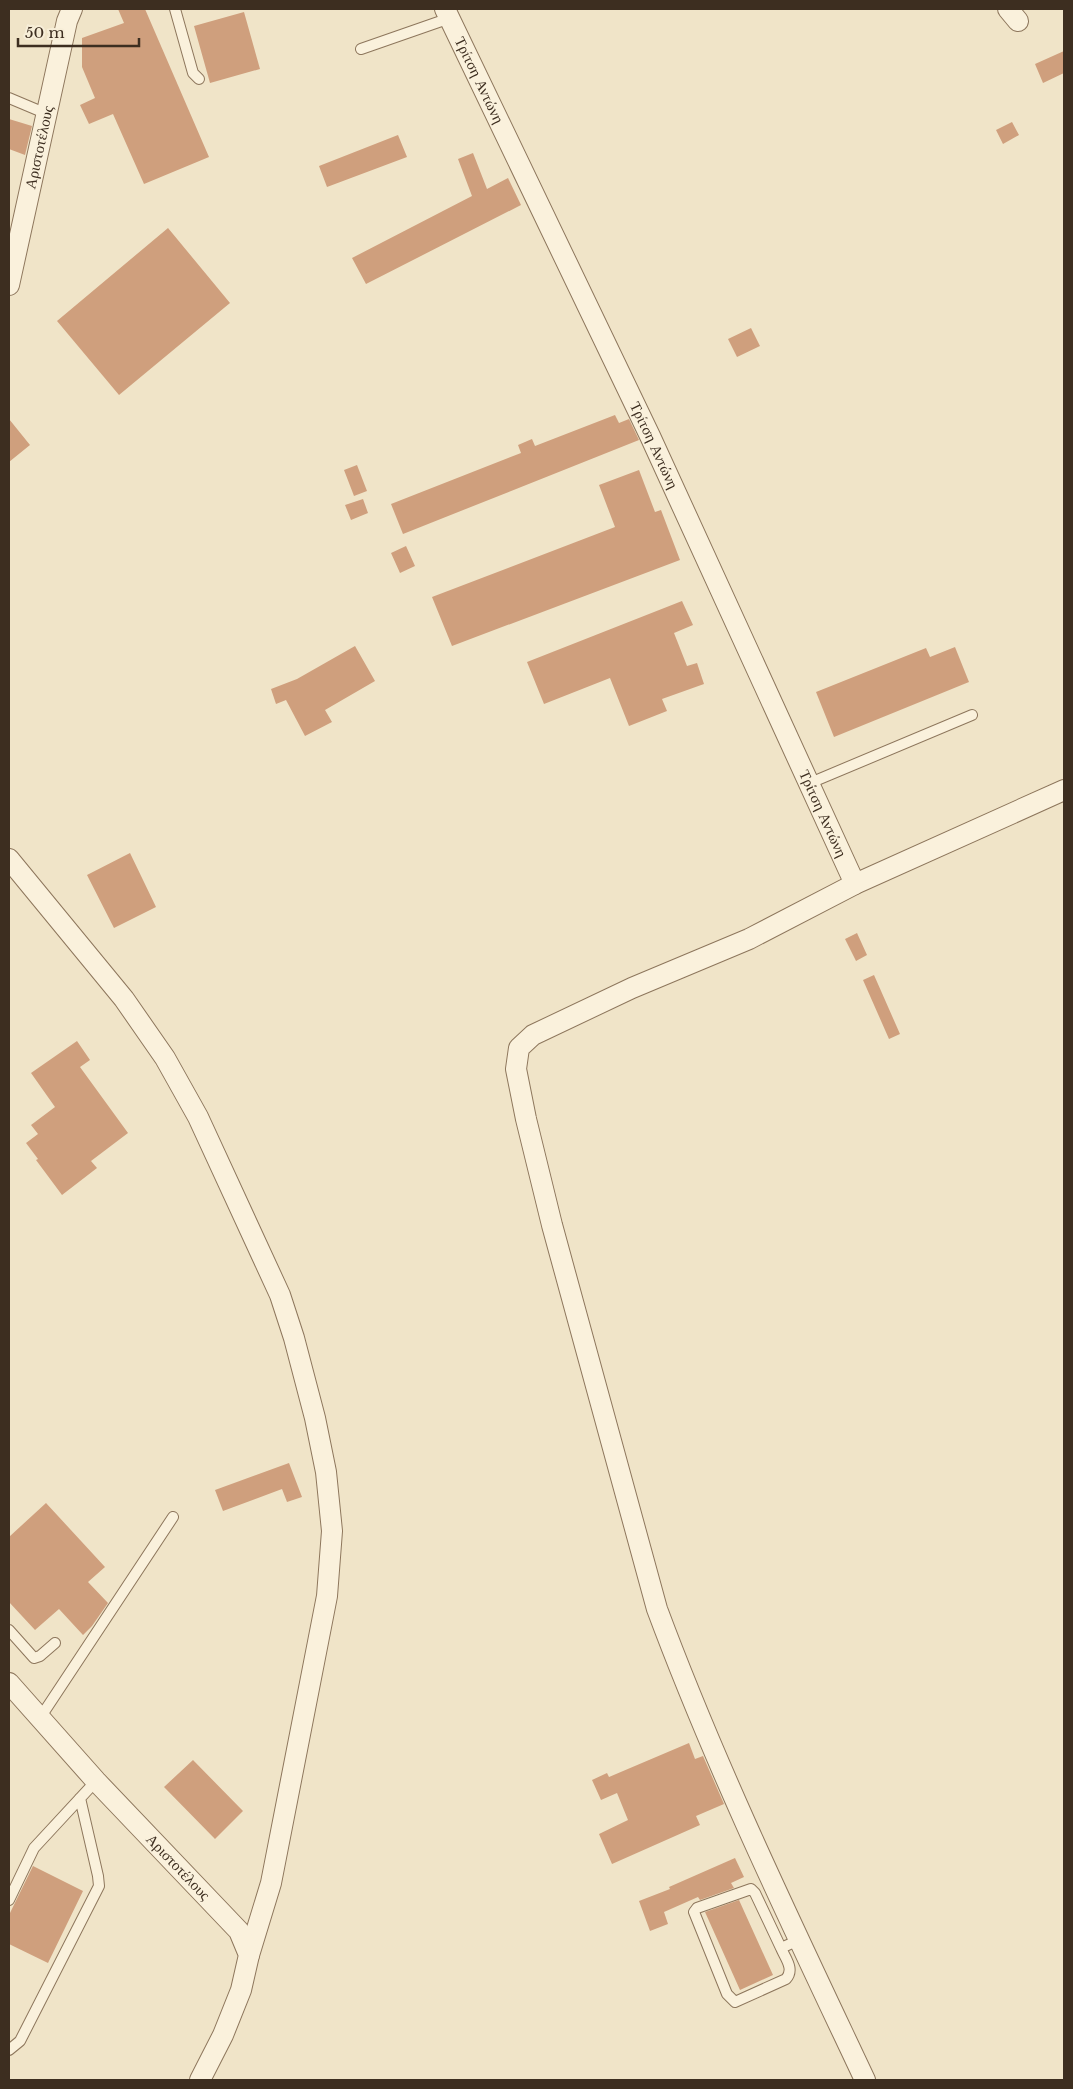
<svg xmlns="http://www.w3.org/2000/svg" width="1073" height="2089" font-family="'Libre Baskerville',serif">
  <rect width="100%" height="100%" fill="#f0e4c8"/>
  <!-- building -->
  <path fill="#cf9f7d" d="M 118,9 L 145,9 L 209,157 L 144,184 L 113,114 L 89,124 L 80,105 L 95,98 L 82,67 L 82,38 L 124,23 Z
    M 244,12 L 260,69 L 210,83 L 194,26 Z
    M 1064,51 L 1064,73 L 1043,83 L 1035,64 Z
    M 9,119 L 32,126 L 25,155 L 9,149 Z
    M 1012,122 L 1019,135 L 1003,144 L 996,130 Z
    M 398,135 L 407,157 L 327,187 L 319,166 Z
    M 473,153 L 487,189 L 508,178 L 521,205 L 366,284 L 352,258 L 472,196 L 458,159 Z
    M 168,228 L 230,303 L 119,395 L 57,321 Z
    M 751,328 L 760,346 L 737,357 L 728,339 Z
    M 615,415 L 619,423 L 629,419 L 639,440 L 403,534 L 391,504 L 521,453 L 518,445 L 532,439 L 535,446 Z
    M 9,419 L 30,445 L 9,462 Z
    M 357,465 L 367,491 L 354,496 L 344,470 Z
    M 639,470 L 655,512 L 661,510 L 680,560 L 452,646 L 432,597 L 615,527 L 599,485 Z
    M 363,499 L 368,513 L 351,520 L 345,505 Z
    M 406,546 L 415,566 L 400,573 L 391,553 Z
    M 682,601 L 693,625 L 674,633 L 687,666 L 697,663 L 704,684 L 662,699 L 667,711 L 629,726 L 610,678 L 544,704 L 527,662 Z
    M 355,646 L 375,681 L 325,710 L 332,722 L 305,736 L 286,700 L 276,704 L 271,689 L 297,679 Z
    M 955,647 L 969,682 L 834,737 L 816,692 L 926,648 L 930,657 Z
    M 130,853 L 156,907 L 114,928 L 87,875 Z
    M 857,933 L 867,955 L 856,961 L 845,939 Z
    M 874,975 L 900,1034 L 889,1039 L 863,980 Z
    M 77,1041 L 90,1060 L 80,1067 L 128,1133 L 91,1161 L 97,1168 L 62,1195 L 36,1160 L 38,1159 L 26,1143 L 38,1134 L 31,1125 L 55,1107 L 31,1073 Z
    M 289,1463 L 302,1497 L 287,1502 L 282,1489 L 223,1511 L 215,1490 Z
    M 46,1503 L 105,1567 L 88,1582 L 108,1603 L 92,1626 L 83,1635 L 59,1609 L 35,1630 L 9,1602 L 9,1537 Z
    M 689,1743 L 695,1759 L 703,1756 L 724,1804 L 696,1816 L 700,1825 L 612,1864 L 599,1834 L 628,1820 L 617,1793 L 601,1800 L 592,1780 L 607,1773 L 609,1777 Z
    M 193,1760 L 243,1811 L 215,1839 L 164,1787 Z
    M 735,1858 L 744,1877 L 731,1883 L 734,1888 L 700,1900 L 698,1897 L 664,1912 L 668,1924 L 650,1931 L 639,1901 L 670,1889 L 669,1887 Z
    M 33,1866 L 83,1891 L 48,1963 L 9,1944 L 9,1915 Z
    M 739,1900 L 773,1975 L 740,1990 L 705,1912 Z"/>
  <g fill="none" stroke-linecap="round" stroke-linejoin="round">
    <defs>
      <path id="lane" d="M 175,9 L 193,73 L 199,79
        M 361,49 L 450,18
        M 9,98 L 47,114
        M 810,783 L 972,715
        M 9,1630 L 34,1658 L 40,1656 L 55,1643
        M 40,1718 L 173,1517
        M 9,1900 L 34,1848 L 96,1781
        M 781,1948 L 755,1893 L 751,1889 L 697,1908 L 694,1912 L 727,1994 L 735,2002 L 786,1979 C 795,1969 785,1958 781,1948 L 799,1940
        M 9,2050 L 20,2041 L 99,1886 L 98,1876 L 80,1798"/>
      <g id="street">
        <path id="s1" d="M 445,9 L 650,436 L 855,884"/>
        <path d="M 1008,9 L 1018,21"/>
        <path id="s2" d="M 9,285 L 67,21 L 72,9"/>
        <path d="M 9,859 L 124,999 L 165,1058 L 198,1117 L 280,1295 L 294,1338 L 315,1418 L 326,1472 L 332,1531 L 327,1596 L 271,1883 L 249,1955"/>
        <path id="s3" d="M 9,1683 L 96,1781 L 239,1931 L 249,1955 L 241,1990 L 223,2035 L 200,2080"/>
        <path d="M 865,2080 C 792,1925 717,1770 657,1609 L 552,1225 L 526,1119 L 516,1069 L 519,1048 L 533,1035 L 632,988 L 749,939 L 855,884 L 1064,790"/>
      </g>
    </defs>
    <!-- lane casing -->
    <use href="#lane" stroke="#8d765c" stroke-width="12"/>
    <!-- street casing -->
    <use href="#street" stroke="#8d765c" stroke-width="22"/>
    <!-- lane -->
    <use href="#lane" stroke="#faf1dc" stroke-width="10"/>
    <!-- street -->
    <use href="#street" stroke="#faf1dc" stroke-width="20"/>
  </g>
  <g text-anchor="middle" stroke-width="4.5" stroke-linejoin="round" paint-order="stroke">
    <!-- street labels -->
    <g font-size="15" fill="#3d2e20" stroke="#f7eed8">
      <text dy="5" stroke="none"><textPath href="#s1" startOffset="79">Τρίτση Αντώνη</textPath></text>
      <text dy="5" stroke="none"><textPath href="#s2" startOffset="141">Αριστοτέλους</textPath></text>
      <text dy="5" stroke="none"><textPath href="#s1" startOffset="484">Τρίτση Αντώνη</textPath></text>
      <text dy="5" stroke="none"><textPath href="#s1" startOffset="889">Τρίτση Αντώνη</textPath></text>
      <text dy="5" stroke="none"><textPath href="#s3" startOffset="250">Αριστοτέλους</textPath></text>
    </g>
  </g>
  <!-- border -->
  <rect width="1073" height="2089" fill="none" stroke="#3d2e20" stroke-width="20"/>
  <!-- scale -->
  <path d="M18 38v8h121v-8" fill="none" stroke="#3d2e20" stroke-width="2.5"/>
  <text x="25" y="38" font-size="15" fill="#3d2e20" stroke="#f7eed8" stroke-width="4" paint-order="stroke">50 m</text>
</svg>
